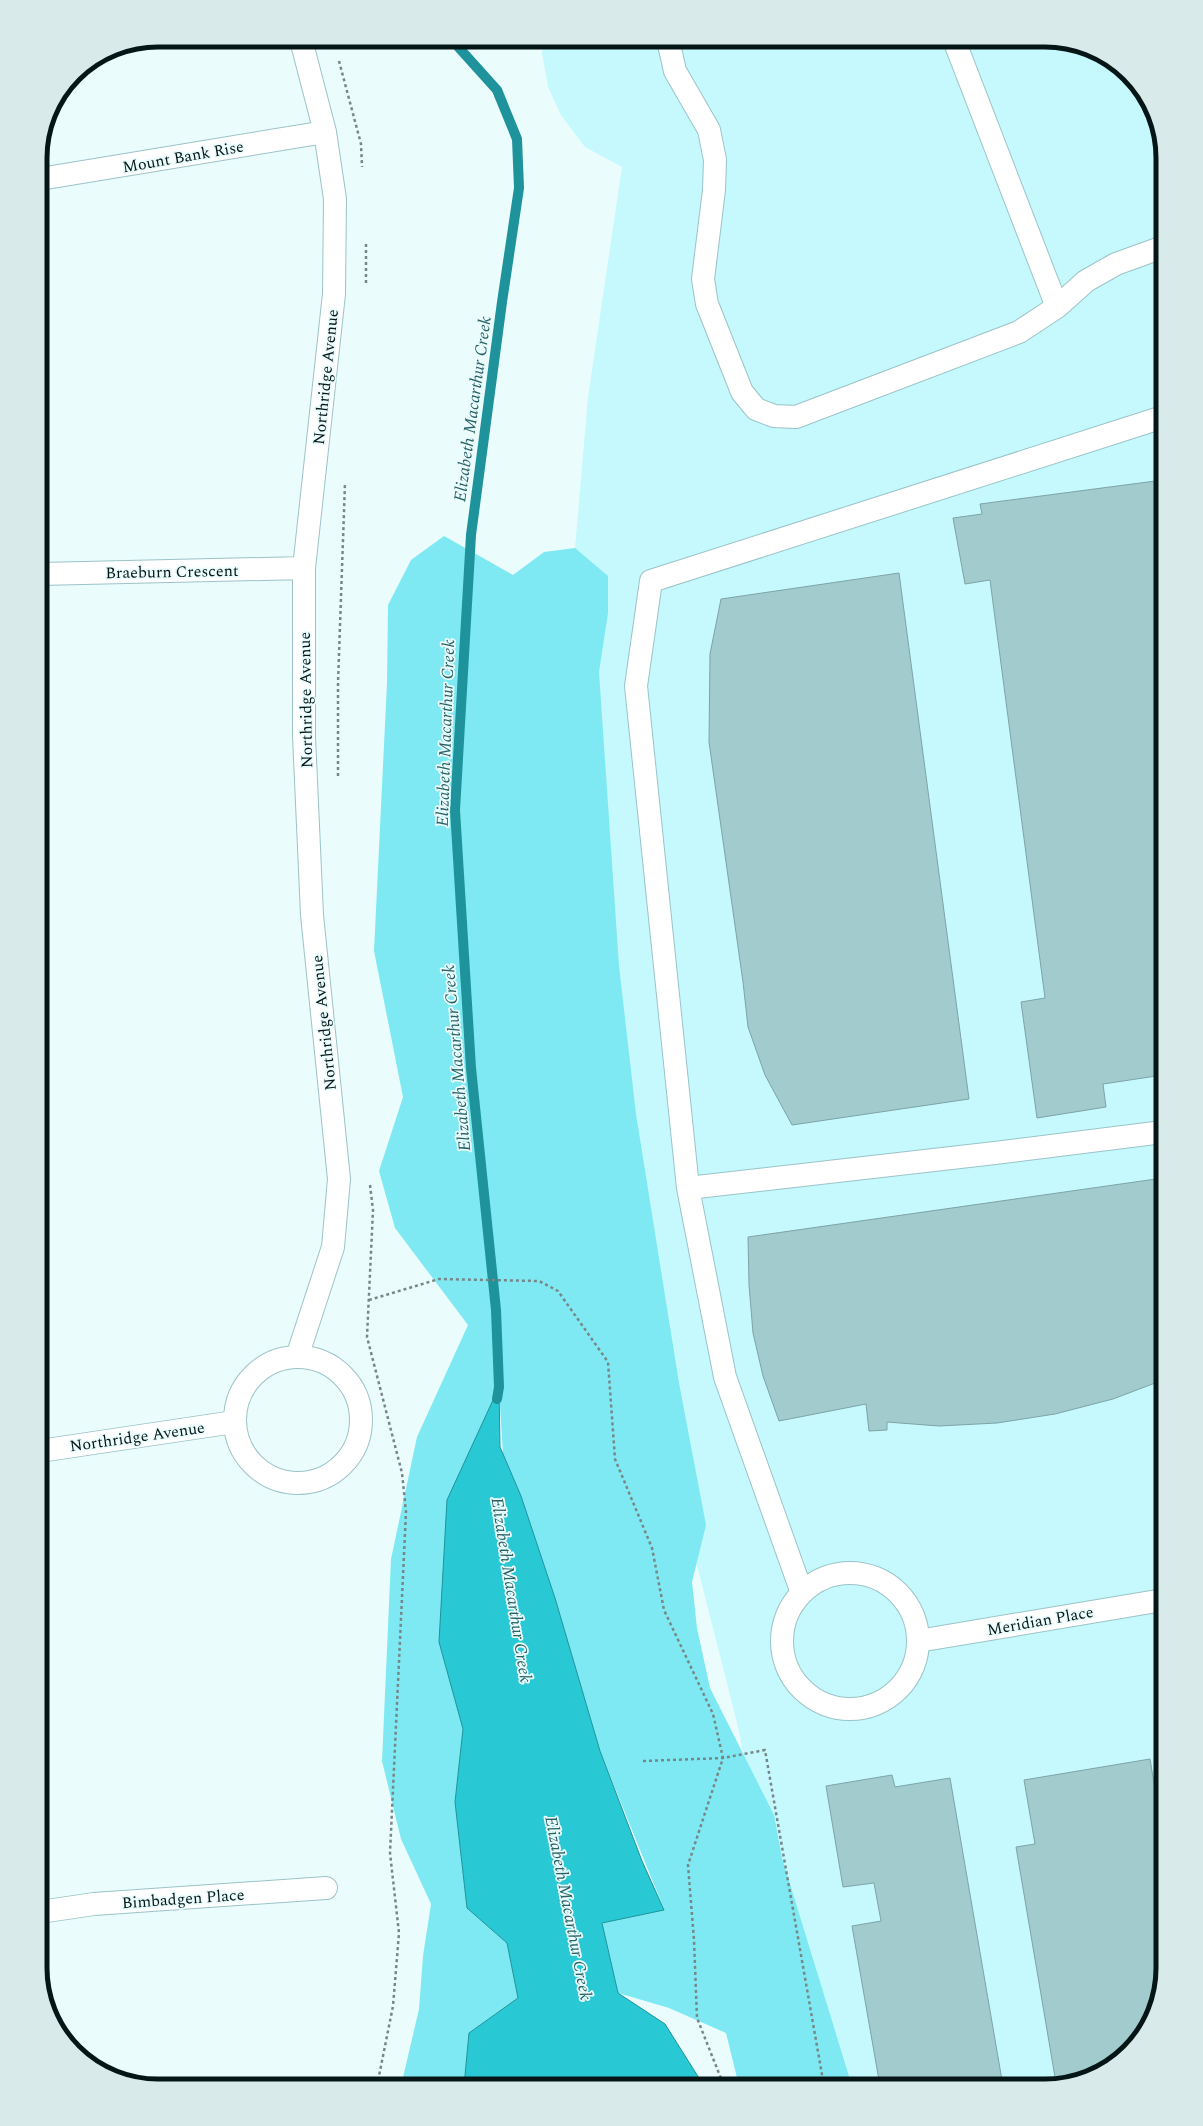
<svg xmlns="http://www.w3.org/2000/svg" width="1203" height="2126" font-family="Spectral,serif">
  <rect width="100%" height="100%" fill="#ebfcfd"/>
  <!-- built -->
  <path fill="#c5f9fd" d="M 544,40 L 1053,40 L 1111,60 L 1151,106 L 1163,158 L 1163,1968 L 1143,2033 L 1097,2074 L 1045,2086 L 809,2086 L 738,1727 L 645,1359 L 575,548 L 588,397 L 622,167 L 585,147 L 561,115 L 548,87 L 542,53 Z"/>
  <!-- green -->
  <path fill="#7ee9f2" d="M 444,536 L 513,575 L 544,552 L 575,548 L 608,576 L 608,613 L 599,672 L 619,966 L 636,1114 L 679,1383 L 706,1525 L 692,1582 L 697,1628 L 710,1688 L 774,1815 L 782,1858 L 852,2086 L 739,2086 L 726,2033 L 669,2008 L 618,1993 L 602,1923 L 664,1909 L 600,1751 L 555,1598 L 521,1496 L 503,1455 L 499,1388 L 439,1642 L 463,1729 L 455,1802 L 467,1908 L 507,1943 L 518,1998 L 469,2033 L 464,2086 L 401,2086 L 419,2009 L 423,1956 L 431,1904 L 401,1839 L 382,1761 L 391,1559 L 417,1437 L 468,1325 L 395,1228 L 379,1171 L 403,1097 L 374,951 L 387,683 L 388,605 L 411,560 Z"/>
  <!-- water -->
  <path fill="#28c9d4" stroke="#1e939b" d="M 499,1387 L 500,1447 L 521,1496 L 555,1598 L 600,1751 L 642,1861 L 664,1910 L 602,1923 L 618,1993 L 665,2024 L 704,2086 L 464,2086 L 469,2033 L 518,1998 L 507,1943 L 467,1908 L 455,1802 L 463,1729 L 439,1642 L 447,1500 Z"/>
  <g fill="none" stroke-linecap="round" stroke-linejoin="round">
    <!-- stream -->
    <path stroke="#1e939b" stroke-width="10" d="M 452,40 L 497,90 L 517,139 L 519,188 L 502,302 L 471,535 L 455,810 L 471,1068 L 496,1310 L 499,1387 L 497,1399"/>
  </g>
  <!-- building -->
  <path fill="#a2cbce" stroke="#7da4a7" d="M 1163,480 L 1163,1075 L 1103,1084 L 1106,1107 L 1037,1118 L 1021,1002 L 1045,998 L 990,580 L 965,584 L 953,518 L 982,514 L 980,504 Z
    M 899,573 L 969,1099 L 792,1125 L 765,1075 L 748,1027 L 743,982 L 709,742 L 710,654 L 721,599 Z
    M 1163,1178 L 1163,1380 L 1113,1399 L 1055,1414 L 997,1423 L 939,1426 L 887,1422 L 887,1430 L 869,1431 L 866,1404 L 779,1421 L 763,1376 L 753,1333 L 749,1285 L 748,1237 Z
    M 1150,1759 L 1161,1826 L 1163,1825 L 1163,1968 L 1143,2033 L 1097,2074 L 1056,2083 L 1016,1847 L 1035,1844 L 1024,1780 Z
    M 892,1775 L 895,1787 L 950,1778 L 1003,2086 L 880,2086 L 852,1926 L 881,1921 L 874,1883 L 843,1887 L 826,1786 Z"/>
  <g fill="none" stroke-linecap="round" stroke-linejoin="round">
    <defs>
      <path id="minor" d="M 668,40 L 675,71 L 709,130 L 715,160 L 714,190 L 703,279 L 707,304 L 742,392 L 756,409 L 774,416 L 796,417 L 1019,332 L 1057,307 L 1086,281 L 1116,264 L 1163,247
        M 954,40 L 1057,307
        M 40,179 L 325,132
        M 40,574 L 304,568
        M 688,1188 L 995,1153 L 1163,1132
        M 297,1357 L 333,1247 L 339,1179 L 312,915 L 304,736 L 304,568 L 334,294 L 335,199 L 325,132 L 301,40
        M235 1420a63 63 0 1 1 126 0a63 63 0 1 1-126 0Z
        M 40,1451 L 234,1422
        M782 1641a68 68 0 1 1 136 0a68 68 0 1 1-136 0Z
        M 802,1593 L 725,1377 L 688,1188 L 636,686 L 651,581 L 1163,417
        M 918,1641 L 1163,1600
        M 40,1912 L 94,1904 L 326,1888"/>
    </defs>
    <!-- minor casing -->
    <use href="#minor" stroke="#9bc3c7" stroke-width="24"/>
    <!-- path -->
    <path stroke="#778788" stroke-width="2.5" stroke-dasharray="3 3" stroke-linecap="butt" d="M 339,61 L 361,144 L 362,167
      M 366,283 L 366,244
      M 338,776 L 338,683 L 345,483
      M 370,1185 L 373,1210 L 367,1337 L 402,1473 L 406,1512 L 390,1853 L 399,1933 L 393,2006 L 377,2086
      M 369,1300 L 439,1279 L 539,1281 L 558,1291 L 608,1362 L 615,1459 L 652,1548 L 664,1610 L 713,1714 L 723,1758 L 688,1865 L 694,1940 L 697,2018 L 724,2086
      M 643,1761 L 723,1758 L 765,1750 L 824,2086"/>
    <!-- minor -->
    <use href="#minor" stroke="#fff" stroke-width="22"/>
  </g>
  <g text-anchor="middle" stroke-width="3.5" stroke-linejoin="round" paint-order="stroke">
    <!-- street labels -->
    <g font-size="16" fill="#061617" stroke="#ebfcfd">
      <text transform="translate(183 156) rotate(-10)" y="6">Mount Bank Rise</text>
      <text transform="translate(325 377) rotate(-84)" y="6">Northridge Avenue</text>
      <text transform="translate(172 571) rotate(-1)" y="6">Braeburn Crescent</text>
      <text transform="translate(305 700) rotate(-91)" y="6">Northridge Avenue</text>
      <text transform="translate(323 1023) rotate(-96)" y="6">Northridge Avenue</text>
      <text transform="translate(137 1436) rotate(-8)" y="6">Northridge Avenue</text>
      <text transform="translate(1040 1620) rotate(-10)" y="6">Meridian Place</text>
      <text transform="translate(183 1898) rotate(-4)" y="6">Bimbadgen Place</text>
    </g>
    <!-- water labels -->
    <g font-size="17" font-style="italic" fill="#256166" stroke="#ebfcfd">
      <text transform="translate(472 409) rotate(-82)" y="6">Elizabeth Macarthur Creek</text>
      <text transform="translate(445 733) rotate(-88)" y="6">Elizabeth Macarthur Creek</text>
      <text transform="translate(456 1058) rotate(-95)" y="6">Elizabeth Macarthur Creek</text>
      <text transform="translate(512 1590) rotate(81)" y="6">Elizabeth Macarthur Creek</text>
      <text transform="translate(569 1908) rotate(79)" y="6">Elizabeth Macarthur Creek</text>
    </g>
  </g>
  <!-- crop -->
  <path d="M0 0H1203V2126H0ZM158 47H1045A111 111 0 0 1 1156 158V1968A111 111 0 0 1 1045 2079H158A111 111 0 0 1 47 1968V158A111 111 0 0 1 158 47Z" fill="#d9eaeb" fill-rule="evenodd"/>
  <path fill="none" stroke="#061617" stroke-width="5" d="M158 47H1045A111 111 0 0 1 1156 158V1968A111 111 0 0 1 1045 2079H158A111 111 0 0 1 47 1968V158A111 111 0 0 1 158 47Z"/>
</svg>
